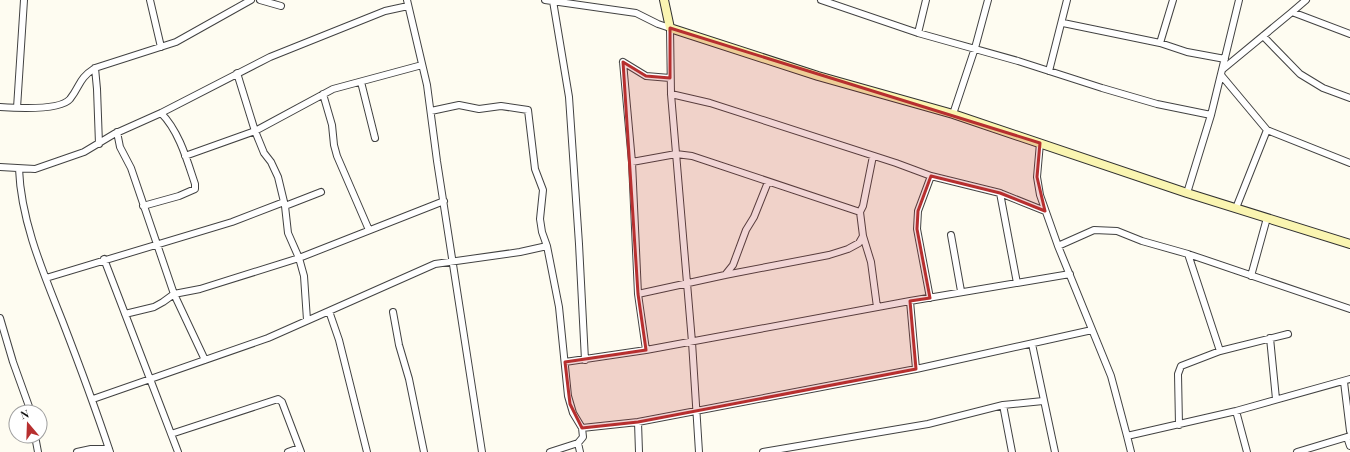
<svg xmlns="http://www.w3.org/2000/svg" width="1350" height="452" font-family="'Playfair Display',serif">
  <rect width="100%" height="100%" fill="#fefcf1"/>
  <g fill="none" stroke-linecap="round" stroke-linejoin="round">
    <defs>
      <path id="street" d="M 150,0 L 161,47
        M 260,0 L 281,6
        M 407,0 L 427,85 L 437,161 L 482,452
        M 545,0 L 636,13 L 658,24 L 670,28 L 671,94 L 692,342 L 699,452
        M 821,0 L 918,33 L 1018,61 L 1102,88 L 1157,104 L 1211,115
        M 553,1 L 569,97 L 579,244 L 585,360
        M 1292,12 L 1306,0
        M 1063,23 L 1160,43 L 1187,52 L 1225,59
        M 918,33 L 926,0
        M 1263,36 L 1300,74 L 1323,88 L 1350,98
        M 1160,43 L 1173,0
        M 623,62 L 632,162 L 638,294 L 646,350
        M 623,62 L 646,76 L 670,78
        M 95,68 L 97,89 L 99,144
        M 1223,69 L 1292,12 L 1350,34
        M 1049,71 L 1067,0
        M 237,73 L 255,131 L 264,153 L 271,162 L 278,177 L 285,206 L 288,233 L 299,258 L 304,276 L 307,320
        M 1221,75 L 1267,130 L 1350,163
        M 361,82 L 375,138
        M 323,94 L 332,125 L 334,145 L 337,156 L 369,230
        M 671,94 L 710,103 L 896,163 L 931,176 L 1000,193 L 1045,211
        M 0,107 C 15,108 60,111 70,99 C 81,85 78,79 95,68 L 176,42 L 251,0
        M 17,108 L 24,0
        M 431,111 L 459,105 L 479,109 L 501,106 L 528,110 L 535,169 L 543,190 L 540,219 L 542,232 L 547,246 L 559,307 L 568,396 L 573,413 L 582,428 L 583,437 L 578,443 L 580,452
        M 953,114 L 975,48 L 988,0
        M 117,132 L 120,147 L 131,168 L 174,294 L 205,360
        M 1040,143 L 1037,177 L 1040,195 L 1058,246 L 1111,376 L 1127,436
        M 185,156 L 255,131 L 333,89 L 422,65
        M 632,162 L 676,154 L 692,156 L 860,212
        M 0,167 L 35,169 L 84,152 L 114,134 L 161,113 L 270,57 L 385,11 L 408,6
        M 19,169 C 21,221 43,272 62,320 C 79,364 95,407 110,452
        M 1000,193 L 1017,283
        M 1187,193 L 1211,115 L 1239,0
        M 143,206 L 179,196 L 195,189 L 195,184 C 187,160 179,131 161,113
        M 285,206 L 321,192
        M 1236,208 L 1267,130
        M 951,235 L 961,291
        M 863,236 L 871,262 L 877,307
        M 1058,246 L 1094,230 L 1117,231 L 1142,241 L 1188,254 L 1350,309
        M 1188,254 L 1220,351
        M 104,259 L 178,452
        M 725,275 L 733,265 L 746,230 L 754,217 L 768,182
        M 1251,276 L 1267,218
        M 46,278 L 232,222 L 284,202
        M 638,294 L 725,275 L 829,255 L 848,249 L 859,243 L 863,236 L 860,212 L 863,206 L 873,156
        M 930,298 L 917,229 L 918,211 L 931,176
        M 910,301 L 1070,274
        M 329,311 L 435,264 L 520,252 L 547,246
        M 393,312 L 399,345 L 409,379 L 424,452
        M 125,314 L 154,307 L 163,302 L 174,294 L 200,289 L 299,258 L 444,201
        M 0,318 L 13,362 L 31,412
        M 1270,338 L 1276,399
        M 1032,344 L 1055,452
        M 565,362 L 646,350 L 910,301 L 916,369 L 638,422 L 582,428
        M 916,369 L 1092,330
        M 1344,382 L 1350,431
        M 93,399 L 268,338 L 329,311 L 339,340 L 367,452
        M 1003,405 L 1012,452
        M 1236,411 L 1247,452
        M 638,422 L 639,452
        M 1179,425 L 1178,374 L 1181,366 L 1220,351 L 1288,334
        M 171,434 L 278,399 L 282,402 L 301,452
        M 35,436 L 38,452
        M 1347,437 L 1350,446
        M 77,452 L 91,449 L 109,449
        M 288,452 L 299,448
        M 550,452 L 578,443
        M 763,452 L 928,424 L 1003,405 L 1043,401
        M 1131,452 L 1127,436 L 1236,411 L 1350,379
        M 1297,452 L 1350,436"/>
      <path id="secondary" d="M 664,0 L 670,28 L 818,76 L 953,114 L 1187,193 L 1350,244"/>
    </defs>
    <!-- street casing -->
    <use href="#street" stroke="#424242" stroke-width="8"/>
    <!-- secondary casing -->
    <use href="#secondary" stroke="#313131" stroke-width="10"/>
    <!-- street -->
    <use href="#street" stroke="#fff" stroke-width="6"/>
    <!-- secondary -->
    <use href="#secondary" stroke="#faf5b1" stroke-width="8"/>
  </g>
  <!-- marked area -->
  <path fill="#b72f2f" fill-opacity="0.2" stroke="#b72f2f" stroke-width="3" stroke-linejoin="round" d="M 670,28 L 1040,143 L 1037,177 L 1045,211 L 1000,193 L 931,176 L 918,211 L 917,229 L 930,298 L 910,301 L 916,369 L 638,422 L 582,428 L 570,404 L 565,362 L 646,350 L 638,294 L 623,62 L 646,76 L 670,78 Z"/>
  <!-- north arrow -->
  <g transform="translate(28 424) rotate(341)"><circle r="19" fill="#ffffff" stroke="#9f9f9f"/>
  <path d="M0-3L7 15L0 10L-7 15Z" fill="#b72f2f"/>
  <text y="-6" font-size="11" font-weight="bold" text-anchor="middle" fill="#0f0f0f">N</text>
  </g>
</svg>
